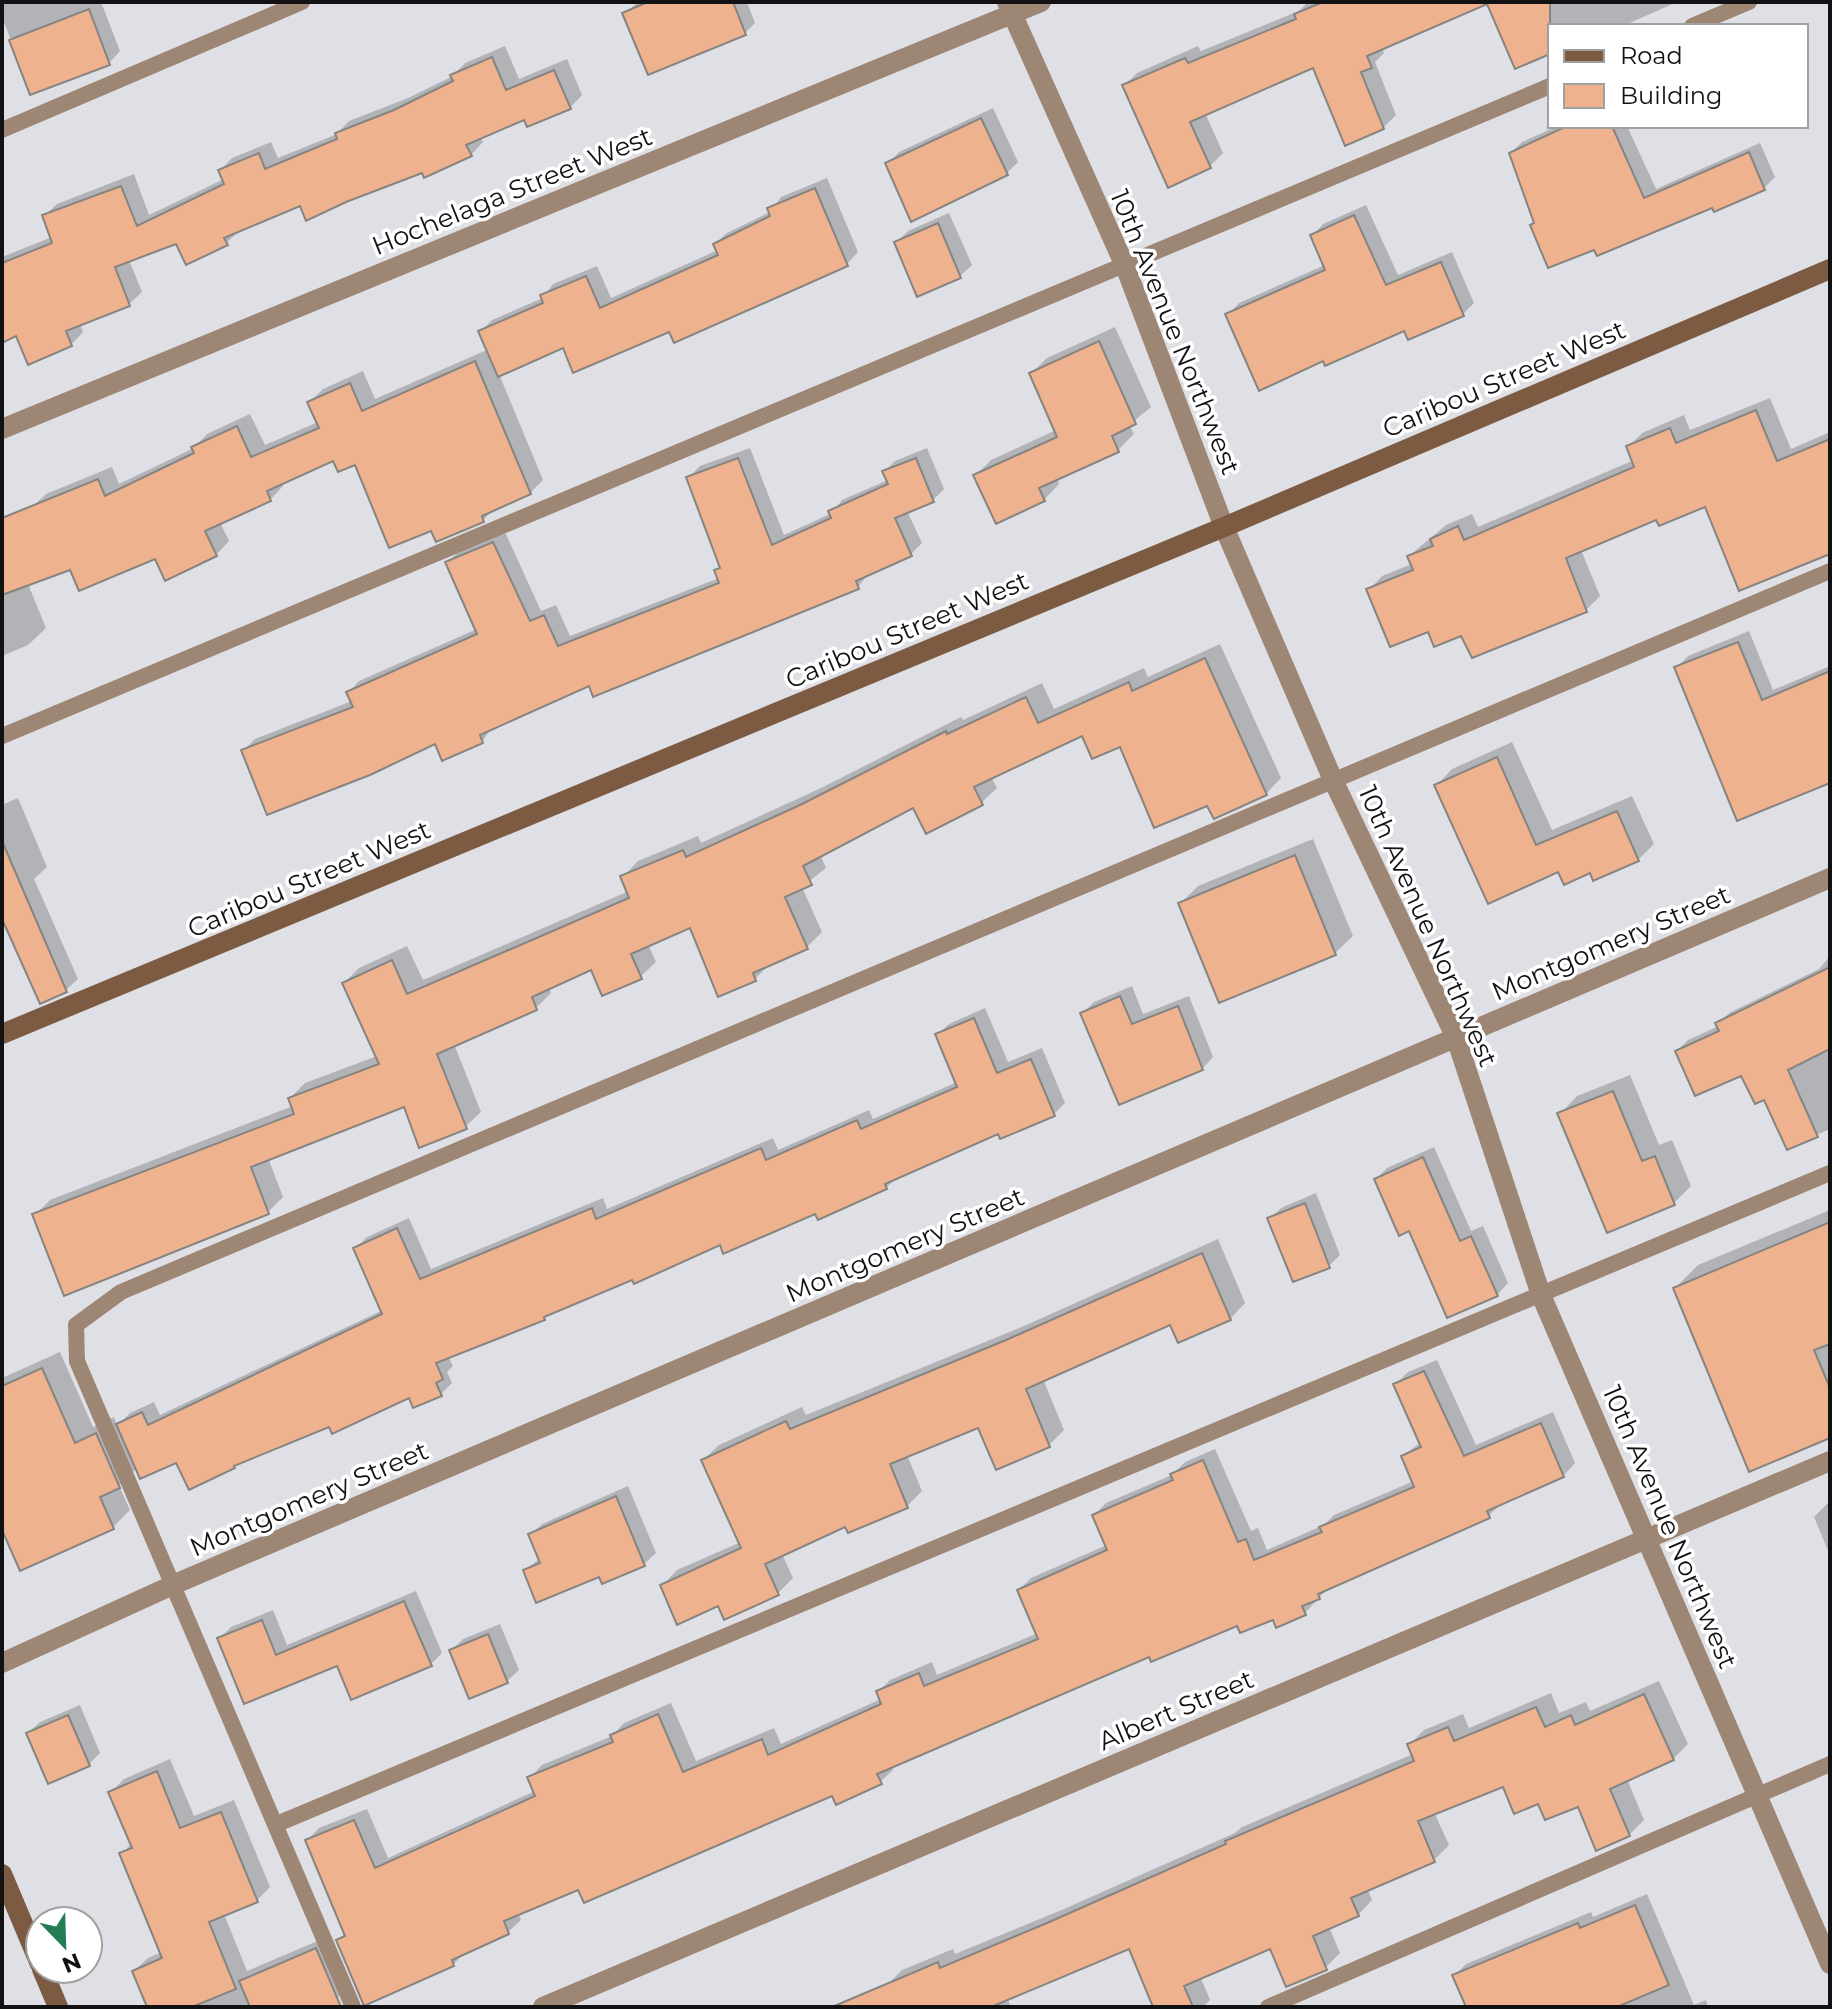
<svg xmlns="http://www.w3.org/2000/svg" width="1832" height="2009" font-family="Montserrat,sans-serif">
  <rect width="100%" height="100%" fill="#dfe0e5"/>
  <!-- shadow -->
  <path fill="#0003" d="M 2,2 L 101,2 L 120,51 L 109,63 L 31,92 L 2,17 Z
    M 747,2 L 755,23 L 745,33 L 624,14 L 638,2 Z
    M 1308,2 L 1488,2 L 1382,48 L 1384,53 L 1375,62 L 1396,115 L 1383,128 L 1314,66 L 1205,113 L 1223,153 L 1210,166 L 1169,185 L 1124,86 L 1137,73 L 1198,46 L 1201,51 L 1299,11 Z
    M 1489,2 L 1677,2 L 1623,26 L 1550,26 L 1550,52 Z
    M 505,46 L 519,79 L 567,59 L 582,95 L 570,108 L 525,117 L 480,137 L 483,142 L 471,155 L 301,203 L 239,231 L 226,243 L 177,241 L 129,260 L 142,292 L 129,304 L 80,324 L 83,332 L 71,345 L 17,334 L 2,340 L 2,257 L 52,237 L 44,216 L 57,204 L 134,174 L 149,215 L 224,179 L 220,170 L 232,158 L 271,142 L 278,158 L 337,134 L 349,121 L 408,98 L 453,76 L 465,63 Z
    M 993,108 L 1018,162 L 1007,173 L 888,164 L 899,152 Z
    M 1558,126 L 1627,126 L 1656,189 L 1760,143 L 1775,177 L 1764,188 L 1713,205 L 1536,221 L 1511,153 L 1522,142 Z
    M 827,178 L 858,252 L 847,264 L 670,330 L 564,346 L 499,374 L 543,480 L 530,493 L 494,509 L 483,520 L 432,528 L 356,462 L 334,459 L 282,482 L 283,486 L 270,500 L 220,522 L 229,541 L 216,555 L 156,556 L 72,568 L 32,507 L 46,494 L 112,467 L 119,484 L 194,448 L 207,434 L 250,414 L 265,445 L 318,422 L 310,402 L 323,389 L 363,371 L 375,399 L 489,349 L 481,331 L 492,320 L 543,298 L 553,284 L 597,266 L 611,298 L 718,250 L 715,244 L 727,233 L 770,212 L 781,197 Z
    M 1366,205 L 1398,275 L 1452,252 L 1474,303 L 1463,314 L 1406,328 L 1324,359 L 1228,315 L 1239,303 L 1325,265 L 1312,236 L 1323,224 Z
    M 949,213 L 972,265 L 960,276 L 918,294 L 896,243 L 908,231 Z
    M 1115,327 L 1151,407 L 1129,425 L 1134,434 L 1118,450 L 1057,478 L 1059,484 L 1044,500 L 976,475 L 991,460 L 1056,430 L 1031,374 L 1047,358 Z
    M 1770,398 L 1791,449 L 1830,432 L 1830,509 L 1706,504 L 1657,517 L 1581,550 L 1600,596 L 1586,610 L 1462,633 L 1429,629 L 1369,590 L 1382,576 L 1412,564 L 1409,556 L 1446,525 L 1472,514 L 1478,527 L 1634,460 L 1628,447 L 1642,433 L 1684,415 L 1690,430 Z
    M 750,448 L 784,535 L 832,513 L 842,500 L 888,480 L 884,472 L 895,461 L 927,448 L 944,489 L 933,500 L 907,511 L 922,543 L 911,554 L 868,574 L 858,587 L 590,684 L 492,727 L 482,742 L 244,750 L 255,739 L 352,701 L 348,693 L 359,681 L 477,629 L 448,562 L 459,551 L 505,532 L 541,611 L 556,605 L 570,636 L 719,578 L 716,571 L 721,566 L 689,477 L 700,466 Z
    M 17,557 L 46,628 L 28,645 L 2,656 L 2,563 Z
    M 1749,631 L 1773,690 L 1830,666 L 1830,766 L 1677,667 L 1688,656 Z
    M 1220,644 L 1281,778 L 1266,794 L 1208,803 L 1121,744 L 1083,734 L 991,777 L 997,788 L 981,803 L 914,805 L 820,854 L 826,868 L 802,887 L 822,932 L 807,947 L 771,963 L 755,979 L 692,926 L 648,944 L 656,962 L 640,977 L 592,968 L 549,987 L 551,993 L 536,1008 L 454,1044 L 481,1112 L 465,1127 L 405,1104 L 268,1158 L 283,1197 L 268,1212 L 35,1215 L 50,1200 L 293,1106 L 290,1098 L 305,1083 L 377,1056 L 344,983 L 359,968 L 407,946 L 423,980 L 629,891 L 623,877 L 638,861 L 698,836 L 701,843 L 819,789 L 961,717 L 963,720 L 1042,683 L 1054,709 L 1144,668 L 1148,677 Z
    M 1512,742 L 1552,830 L 1632,796 L 1654,844 L 1638,860 L 1559,870 L 1437,785 L 1452,769 Z
    M 18,798 L 47,867 L 34,879 L 78,979 L 66,990 L 2,914 L 2,805 Z
    M 1313,839 L 1353,936 L 1335,953 L 1180,904 L 1198,886 Z
    M 1830,956 L 1830,1129 L 1788,1148 L 1765,1098 L 1742,1073 L 1677,1051 L 1688,1040 L 1719,1026 L 1718,1024 L 1729,1013 L 1819,969 Z
    M 1132,986 L 1143,1014 L 1189,996 L 1213,1057 L 1202,1069 L 1082,1014 L 1094,1002 Z
    M 985,1008 L 1008,1062 L 1042,1048 L 1065,1103 L 1054,1114 L 999,1132 L 897,1177 L 886,1188 L 721,1243 L 448,1356 L 453,1366 L 447,1372 L 452,1383 L 441,1394 L 410,1395 L 240,1461 L 234,1467 L 177,1460 L 137,1468 L 119,1486 L 130,1510 L 113,1527 L 2,1525 L 2,1378 L 60,1352 L 93,1427 L 114,1417 L 117,1426 L 130,1413 L 154,1402 L 160,1415 L 383,1310 L 356,1248 L 367,1237 L 409,1218 L 431,1269 L 603,1198 L 607,1209 L 773,1138 L 778,1150 L 869,1110 L 873,1119 L 957,1082 L 937,1035 L 949,1024 Z
    M 1630,1075 L 1659,1145 L 1672,1140 L 1691,1186 L 1674,1203 L 1560,1114 L 1577,1096 Z
    M 1434,1147 L 1471,1231 L 1483,1226 L 1508,1283 L 1497,1295 L 1410,1229 L 1376,1179 L 1387,1168 Z
    M 1316,1193 L 1340,1255 L 1329,1266 L 1270,1219 L 1281,1208 Z
    M 1830,1210 L 1830,1436 L 1675,1288 L 1698,1265 Z
    M 1218,1239 L 1245,1303 L 1230,1319 L 1171,1322 L 1043,1379 L 1064,1430 L 1049,1445 L 979,1425 L 907,1455 L 922,1491 L 907,1506 L 846,1524 L 782,1554 L 793,1578 L 778,1593 L 719,1604 L 662,1586 L 677,1570 L 741,1542 L 703,1460 L 719,1445 L 802,1407 L 806,1415 L 1024,1326 Z
    M 1437,1360 L 1476,1445 L 1553,1412 L 1575,1463 L 1563,1476 L 1501,1504 L 1488,1516 L 1329,1587 L 1304,1614 L 1238,1623 L 1150,1654 L 891,1766 L 893,1770 L 880,1782 L 833,1793 L 579,1887 L 518,1913 L 521,1920 L 508,1932 L 466,1951 L 453,1965 L 339,1940 L 346,1933 L 307,1840 L 319,1828 L 367,1809 L 388,1858 L 535,1791 L 530,1777 L 542,1765 L 612,1736 L 624,1723 L 671,1703 L 696,1761 L 774,1728 L 781,1744 L 881,1699 L 878,1692 L 890,1680 L 932,1662 L 937,1675 L 1038,1633 L 1019,1590 L 1031,1578 L 1107,1545 L 1094,1515 L 1106,1503 L 1172,1475 L 1185,1462 L 1215,1449 L 1251,1531 L 1258,1528 L 1267,1550 L 1324,1525 L 1334,1515 L 1414,1481 L 1403,1456 L 1421,1442 L 1396,1384 L 1408,1372 Z
    M 628,1486 L 656,1553 L 644,1564 L 525,1571 L 540,1558 L 531,1535 L 542,1524 Z
    M 1830,1501 L 1830,1555 L 1814,1517 Z
    M 416,1591 L 442,1653 L 431,1664 L 338,1664 L 246,1701 L 219,1639 L 231,1627 L 273,1610 L 287,1645 Z
    M 500,1624 L 519,1670 L 507,1681 L 471,1696 L 452,1650 L 463,1639 Z
    M 1659,1681 L 1688,1744 L 1673,1759 L 1627,1779 L 1644,1820 L 1629,1835 L 1579,1805 L 1539,1801 L 1504,1784 L 1434,1812 L 1449,1845 L 1434,1860 L 1367,1888 L 1372,1900 L 1358,1915 L 1329,1927 L 1340,1953 L 1325,1968 L 1271,1946 L 1200,1976 L 1210,2000 L 1203,2007 L 1156,2007 L 1131,1947 L 1008,2000 L 1011,2007 L 896,2007 L 887,1985 L 902,1970 L 953,1949 L 955,1954 L 1064,1909 L 1235,1833 L 1242,1827 L 1413,1754 L 1410,1744 L 1424,1730 L 1463,1714 L 1469,1728 L 1551,1693 L 1559,1713 L 1586,1702 L 1590,1711 Z
    M 80,1705 L 100,1753 L 89,1764 L 28,1733 L 40,1722 Z
    M 170,1759 L 194,1816 L 234,1800 L 270,1887 L 257,1900 L 224,1914 L 247,1971 L 329,1936 L 350,1985 L 337,1998 L 316,2007 L 149,2007 L 134,1971 L 148,1958 L 162,1952 L 122,1854 L 132,1843 L 111,1792 L 124,1779 Z
    M 1647,1894 L 1694,2005 L 1706,2000 L 1708,2007 L 1468,2007 L 1454,1976 L 1466,1964 L 1591,1912 L 1593,1917 Z"/>
  <!-- building -->
  <path fill="#eeb38e" stroke="#878380" stroke-width="2" d="M 648,2 L 733,2 L 746,35 L 648,75 L 622,13 Z
    M 1323,2 L 1550,2 L 1550,54 L 1515,69 L 1487,4 L 1367,56 L 1372,68 L 1361,72 L 1384,129 L 1345,146 L 1313,68 L 1190,122 L 1211,168 L 1168,188 L 1122,85 L 1185,58 L 1188,63 L 1296,19 L 1294,14 Z
    M 89,9 L 110,65 L 30,95 L 9,40 Z
    M 492,57 L 506,90 L 554,70 L 571,109 L 527,127 L 524,120 L 466,145 L 472,156 L 424,178 L 422,173 L 346,202 L 306,221 L 300,206 L 224,238 L 228,245 L 186,265 L 176,244 L 115,267 L 130,306 L 66,331 L 72,346 L 28,365 L 16,336 L 2,343 L 2,263 L 52,243 L 42,215 L 121,186 L 137,226 L 224,184 L 218,170 L 259,153 L 265,169 L 337,139 L 335,133 L 394,110 L 453,81 L 450,75 Z
    M 981,118 L 1008,175 L 911,222 L 885,163 Z
    M 1567,126 L 1612,126 L 1644,198 L 1749,152 L 1765,190 L 1714,212 L 1712,208 L 1597,256 L 1594,250 L 1548,268 L 1530,225 L 1534,223 L 1509,153 Z
    M 815,188 L 848,266 L 674,343 L 669,332 L 573,373 L 563,348 L 498,377 L 478,331 L 543,303 L 540,295 L 586,276 L 600,308 L 718,255 L 713,244 L 770,216 L 767,208 Z
    M 1354,215 L 1386,285 L 1441,262 L 1464,316 L 1408,340 L 1404,331 L 1325,366 L 1323,361 L 1259,391 L 1225,314 L 1325,270 L 1310,235 Z
    M 938,223 L 961,278 L 917,297 L 894,242 Z
    M 1099,341 L 1136,424 L 1112,436 L 1119,452 L 1039,488 L 1045,501 L 996,524 L 973,475 L 1057,437 L 1029,373 Z
    M 475,361 L 531,494 L 482,516 L 484,522 L 436,542 L 431,531 L 389,548 L 355,465 L 338,472 L 333,461 L 267,491 L 271,501 L 205,531 L 217,556 L 165,581 L 155,559 L 79,591 L 70,570 L 2,595 L 2,518 L 98,479 L 105,496 L 194,453 L 191,447 L 237,426 L 251,457 L 319,428 L 307,402 L 350,383 L 362,411 Z
    M 1756,410 L 1777,461 L 1830,439 L 1830,554 L 1739,591 L 1705,507 L 1659,526 L 1656,520 L 1566,558 L 1587,612 L 1472,658 L 1461,636 L 1434,647 L 1428,632 L 1390,647 L 1366,589 L 1413,570 L 1407,556 L 1433,546 L 1430,539 L 1458,526 L 1464,540 L 1634,467 L 1626,446 L 1670,428 L 1676,443 Z
    M 738,458 L 772,545 L 831,518 L 828,511 L 888,484 L 882,471 L 916,458 L 934,502 L 895,518 L 912,556 L 856,581 L 859,589 L 593,697 L 589,686 L 480,735 L 483,743 L 442,761 L 435,744 L 370,775 L 267,815 L 241,750 L 353,707 L 346,692 L 477,634 L 445,562 L 493,542 L 530,621 L 544,615 L 558,646 L 719,583 L 714,570 L 720,568 L 686,477 Z
    M 1738,642 L 1762,700 L 1830,671 L 1830,783 L 1737,821 L 1674,667 Z
    M 1205,658 L 1267,795 L 1214,819 L 1207,806 L 1154,828 L 1120,747 L 1092,759 L 1082,736 L 974,787 L 983,805 L 926,834 L 913,808 L 803,866 L 812,885 L 785,897 L 808,949 L 753,973 L 756,981 L 718,997 L 690,928 L 631,954 L 642,979 L 602,996 L 591,970 L 532,997 L 537,1010 L 437,1054 L 467,1129 L 419,1148 L 404,1107 L 251,1167 L 269,1214 L 64,1296 L 32,1214 L 294,1114 L 288,1098 L 379,1064 L 342,983 L 392,960 L 407,994 L 629,898 L 620,876 L 683,850 L 686,857 L 802,804 L 946,731 L 947,734 L 1026,697 L 1038,723 L 1129,682 L 1132,691 Z
    M 1497,757 L 1536,845 L 1617,811 L 1639,861 L 1593,881 L 1590,873 L 1564,885 L 1558,872 L 1488,904 L 1434,785 Z
    M 2,841 L 67,992 L 40,1004 L 2,919 Z
    M 1295,855 L 1336,955 L 1219,1003 L 1178,903 Z
    M 1830,967 L 1830,1049 L 1788,1070 L 1818,1137 L 1787,1150 L 1764,1100 L 1755,1104 L 1741,1076 L 1695,1096 L 1675,1051 L 1719,1031 L 1715,1023 Z
    M 1120,996 L 1132,1024 L 1178,1006 L 1203,1070 L 1119,1105 L 1080,1013 Z
    M 974,1018 L 997,1073 L 1031,1059 L 1055,1116 L 1000,1139 L 998,1134 L 885,1184 L 887,1189 L 818,1220 L 815,1214 L 723,1254 L 720,1245 L 634,1284 L 632,1280 L 544,1317 L 545,1320 L 436,1363 L 443,1379 L 436,1383 L 442,1396 L 413,1408 L 409,1398 L 332,1434 L 329,1427 L 234,1466 L 235,1468 L 189,1490 L 176,1463 L 140,1479 L 116,1424 L 142,1412 L 148,1425 L 382,1314 L 353,1248 L 397,1228 L 420,1279 L 592,1208 L 596,1219 L 761,1148 L 766,1160 L 857,1120 L 861,1129 L 957,1087 L 935,1034 Z
    M 1613,1091 L 1642,1161 L 1655,1156 L 1675,1205 L 1607,1233 L 1557,1113 Z
    M 1423,1157 L 1460,1241 L 1471,1236 L 1498,1296 L 1447,1318 L 1409,1231 L 1399,1236 L 1374,1179 Z
    M 1305,1203 L 1330,1268 L 1293,1282 L 1267,1218 Z
    M 1830,1222 L 1830,1344 L 1814,1350 L 1830,1388 L 1830,1438 L 1749,1472 L 1673,1288 Z
    M 1202,1253 L 1231,1320 L 1178,1343 L 1170,1325 L 1026,1389 L 1050,1447 L 996,1470 L 978,1428 L 890,1464 L 908,1508 L 848,1533 L 845,1527 L 765,1564 L 779,1595 L 724,1620 L 718,1606 L 677,1625 L 660,1585 L 741,1548 L 701,1460 L 786,1421 L 790,1429 L 1006,1340 Z
    M 42,1368 L 75,1443 L 96,1433 L 120,1488 L 100,1497 L 114,1529 L 20,1571 L 2,1530 L 2,1386 Z
    M 1424,1371 L 1464,1456 L 1541,1423 L 1564,1477 L 1487,1511 L 1490,1518 L 1318,1594 L 1320,1599 L 1302,1606 L 1306,1615 L 1276,1628 L 1273,1620 L 1240,1633 L 1237,1626 L 1151,1662 L 1149,1657 L 877,1774 L 882,1784 L 836,1805 L 832,1796 L 584,1903 L 578,1890 L 504,1921 L 509,1934 L 452,1960 L 454,1966 L 364,2006 L 336,1940 L 345,1936 L 305,1840 L 354,1820 L 375,1868 L 535,1796 L 527,1777 L 613,1742 L 610,1735 L 658,1714 L 683,1772 L 762,1739 L 768,1755 L 881,1704 L 876,1691 L 919,1673 L 924,1686 L 1038,1639 L 1017,1590 L 1107,1550 L 1092,1515 L 1173,1480 L 1170,1474 L 1203,1460 L 1238,1542 L 1246,1539 L 1254,1560 L 1322,1532 L 1319,1527 L 1414,1487 L 1401,1456 L 1421,1447 L 1393,1384 Z
    M 616,1496 L 645,1566 L 602,1584 L 599,1577 L 536,1603 L 523,1570 L 540,1563 L 528,1534 Z
    M 404,1601 L 432,1666 L 351,1700 L 337,1666 L 244,1704 L 217,1638 L 262,1620 L 276,1655 Z
    M 488,1634 L 508,1683 L 469,1699 L 449,1650 Z
    M 1644,1694 L 1674,1760 L 1610,1789 L 1630,1836 L 1596,1851 L 1578,1807 L 1545,1820 L 1538,1804 L 1514,1814 L 1503,1787 L 1418,1821 L 1435,1862 L 1351,1898 L 1359,1916 L 1313,1936 L 1327,1970 L 1286,1987 L 1270,1949 L 1184,1986 L 1193,2007 L 1153,2007 L 1129,1949 L 991,2007 L 832,2007 L 938,1962 L 940,1968 L 1047,1923 L 1226,1844 L 1225,1841 L 1414,1761 L 1407,1744 L 1448,1727 L 1454,1741 L 1536,1707 L 1545,1727 L 1571,1715 L 1575,1725 Z
    M 68,1715 L 90,1766 L 48,1784 L 26,1733 Z
    M 157,1771 L 180,1828 L 221,1812 L 258,1902 L 209,1922 L 236,1989 L 192,2007 L 147,2007 L 132,1971 L 162,1958 L 119,1853 L 132,1848 L 108,1792 Z
    M 1635,1905 L 1669,1985 L 1617,2007 L 1466,2007 L 1452,1975 L 1578,1923 L 1580,1928 Z
    M 316,1948 L 341,2007 L 250,2007 L 239,1981 Z"/>
  <g fill="none" stroke-linecap="round" stroke-linejoin="round">
    <!-- lane -->
    <path stroke="#9e8675" stroke-width="16" d="M 1692,26 L 1749,2
      M 2,130 L 302,2
      M 2,736 L 1550,86
      M 277,1824 L 1830,1173
      M 353,2007 L 77,1361 L 76,1325 L 121,1292 L 1830,571
      M 1268,2007 L 1830,1764"/>
    <!-- street -->
    <path stroke="#9e8675" stroke-width="20" d="M 1007,2 L 1125,266 L 1224,527 L 1333,780 L 1456,1038 L 1541,1295 L 1830,1964
      M 2,429 L 1041,2
      M 2,1663 L 175,1584 L 1830,878
      M 543,2007 L 1830,1461"/>
    <!-- secondary -->
    <path stroke="#7c5b42" stroke-width="20" d="M 2,1034 L 1224,527 L 1830,269
      M 2,1874 L 40,1964
      M 42,1969 L 58,2007"/>
  </g>
  <g text-anchor="middle" stroke-width="7" stroke-linejoin="round" paint-order="stroke">
    <!-- street labels -->
    <g font-size="26" fill="#121214" stroke="#fff">
      <text transform="translate(512 191) rotate(-22)" y="9">Hochelaga Street West</text>
      <text transform="translate(1175 332) rotate(68)" y="9">10th Avenue Northwest</text>
      <text transform="translate(1504 379) rotate(-23)" y="9">Caribou Street West</text>
      <text transform="translate(907 630) rotate(-23)" y="9">Caribou Street West</text>
      <text transform="translate(309 879) rotate(-23)" y="9">Caribou Street West</text>
      <text transform="translate(1428 926) rotate(66)" y="9">10th Avenue Northwest</text>
      <text transform="translate(1611 943) rotate(-23)" y="9">Montgomery Street</text>
      <text transform="translate(905 1245) rotate(-23)" y="9">Montgomery Street</text>
      <text transform="translate(309 1499) rotate(-23)" y="9">Montgomery Street</text>
      <text transform="translate(1670 1527) rotate(67)" y="9">10th Avenue Northwest</text>
      <text transform="translate(1176 1710) rotate(-23)" y="9">Albert Street</text>
    </g>
  </g>
  <!-- border -->
  <rect width="1832" height="2009" fill="none" stroke="#121214" stroke-width="8"/>
  <!-- legend -->
  <rect x="1548" y="24" width="260" height="104" fill="#ffffff" stroke="#a0a0a1" stroke-width="2"/>
  <rect x="1564" y="50" width="40" height="12" fill="#7c5b42" stroke="#a0a0a1" stroke-width="2"/>
  <text x="1620" y="64" font-size="24" fill="#121214">Road</text>
  <rect x="1564" y="84" width="40" height="24" fill="#eeb38e" stroke="#a0a0a1" stroke-width="2"/>
  <text x="1620" y="104" font-size="24" fill="#121214">Building</text>
  <!-- north arrow -->
  <g transform="translate(64 1945) rotate(157)"><circle r="38" fill="#ffffff" stroke="#a0a0a1" stroke-width="2"/>
  <path d="M0-6L14 30L0 20L-14 30Z" fill="#237e54"/>
  <text y="-12" font-size="22" font-weight="bold" text-anchor="middle" fill="#121214">N</text>
  </g>
</svg>
